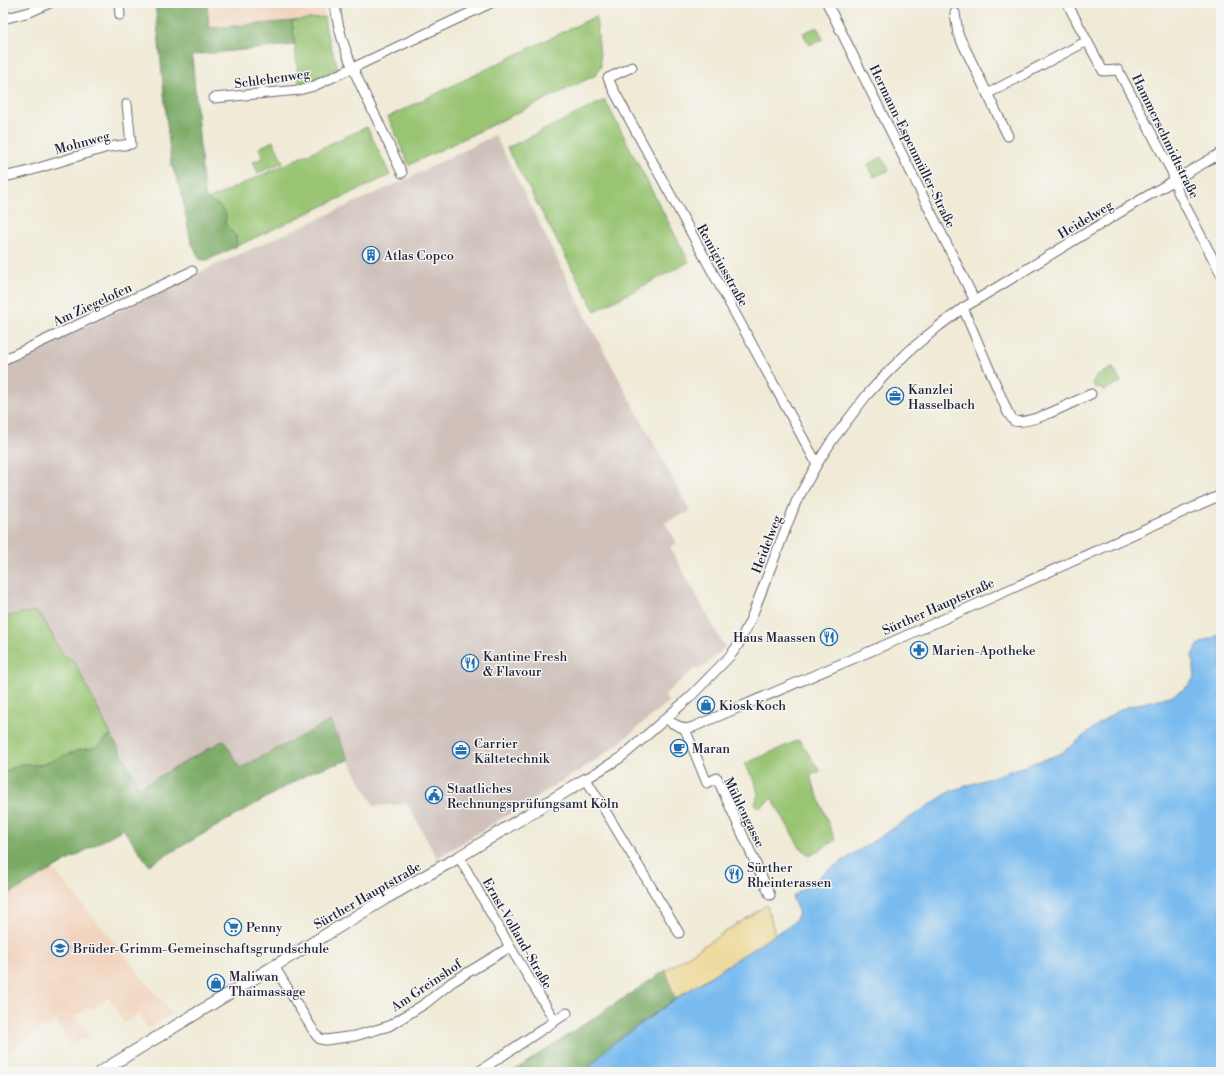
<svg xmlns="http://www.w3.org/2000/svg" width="1224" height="1075" font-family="'Libre Bodoni',serif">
  <rect width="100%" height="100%" fill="#f6f6f2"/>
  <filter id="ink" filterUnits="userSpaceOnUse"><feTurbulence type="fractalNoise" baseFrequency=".025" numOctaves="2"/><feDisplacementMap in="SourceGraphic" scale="8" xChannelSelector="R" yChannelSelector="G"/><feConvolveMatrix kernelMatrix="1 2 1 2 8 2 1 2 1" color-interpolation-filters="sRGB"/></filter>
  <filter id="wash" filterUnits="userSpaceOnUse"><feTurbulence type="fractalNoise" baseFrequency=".012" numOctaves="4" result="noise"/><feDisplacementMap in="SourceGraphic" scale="16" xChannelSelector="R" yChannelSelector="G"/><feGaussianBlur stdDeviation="0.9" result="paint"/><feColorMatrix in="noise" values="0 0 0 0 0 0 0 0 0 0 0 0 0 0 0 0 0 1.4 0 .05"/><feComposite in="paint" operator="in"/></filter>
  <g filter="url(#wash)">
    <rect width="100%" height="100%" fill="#f0ead6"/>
    <!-- built -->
    <path fill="#f2d4be" d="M 207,3 L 323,3 L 324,17 L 209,28 Z
      M 53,868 L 172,1014 L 148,1029 L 139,1014 L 124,1023 L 109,998 L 91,1010 L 89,1008 L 75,1017 L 90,1036 L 69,1047 L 56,1020 L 4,1054 L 3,897 Z"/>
    <!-- industrial -->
    <path fill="#cfc0ba" d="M 495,135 L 588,321 L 690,511 L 665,523 L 677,543 L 670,547 L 725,647 L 705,666 L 694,669 L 664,695 L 668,702 L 617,745 L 588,765 L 436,859 L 436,856 L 407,804 L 374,806 L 349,760 L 330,721 L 239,768 L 224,741 L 140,787 L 111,735 L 74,661 L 62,654 L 43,618 L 3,619 L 3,366 L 187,278 L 411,177 Z"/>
    <!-- green -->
    <path fill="#99c573" stroke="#5e7457" d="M 596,16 L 601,66 L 596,75 L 409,165 L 388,117 Z
      M 324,17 L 327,34 L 338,68 L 316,80 L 299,84 L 292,21 Z
      M 817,27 L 823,39 L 809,45 L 803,33 Z
      M 605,100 L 689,262 L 595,311 L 507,148 Z
      M 367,127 L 390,175 L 237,246 L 236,236 L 225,224 L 207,200 Z
      M 273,141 L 283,162 L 258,173 L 253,162 L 263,158 L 259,148 Z
      M 882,157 L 889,170 L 874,177 L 868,164 Z
      M 1113,368 L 1121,382 L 1104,390 L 1099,387 L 1095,387 L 1092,383 L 1097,375 Z
      M 35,611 L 43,618 L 62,654 L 74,661 L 111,735 L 95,748 L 79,750 L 41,765 L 21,764 L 3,773 L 3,619 L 11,615 Z
      M 799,740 L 820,771 L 810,776 L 835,840 L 810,856 L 799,846 L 772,798 L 759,808 L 755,804 L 758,794 L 755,781 L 744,764 Z"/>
    <!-- forest -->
    <path fill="#7aaa65" stroke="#4e6650" d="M 155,3 L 207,3 L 209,28 L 292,21 L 295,45 L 192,55 L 204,192 L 207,200 L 219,205 L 226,215 L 225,224 L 236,236 L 237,246 L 208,260 L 200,260 L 191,242 L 181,191 L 171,163 Z
      M 330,721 L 349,760 L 313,771 L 149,865 L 123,829 L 11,893 L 3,891 L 3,773 L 21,764 L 41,765 L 79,750 L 95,748 L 111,735 L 140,787 L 224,740 L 240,768 Z
      M 666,970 L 675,999 L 611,1045 L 585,1072 L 512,1072 Z"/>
    <!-- sand -->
    <path fill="#eeda9e" stroke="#887e6c" d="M 767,905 L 775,935 L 675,999 L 666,970 Z"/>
    <!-- water -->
    <path fill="#79bbef" stroke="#4e6e95" d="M 1221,634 L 1221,1072 L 585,1072 L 611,1045 L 676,999 L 794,922 L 799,913 L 792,897 L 824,873 L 951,791 L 1060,754 C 1082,740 1103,716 1127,707 C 1145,701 1174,699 1188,686 C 1190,684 1193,679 1195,676 L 1192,655 L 1199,644 Z"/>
  </g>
  <g filter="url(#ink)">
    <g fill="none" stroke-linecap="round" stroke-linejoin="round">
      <defs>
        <path id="minor" d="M 119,3 L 120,15
          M 335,3 C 338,39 353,69 368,101 C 380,125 391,149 402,173
          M 827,3 L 975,301
          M 1067,3 L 1103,71 L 1118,70 L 1172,172 L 1178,192 L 1221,274
          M 955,13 L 958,34 L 1008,136
          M 3,19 L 30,12 L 50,3
          M 632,67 L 608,78 L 613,89 L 817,464
          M 987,94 L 1087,41
          M 214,98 L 299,90 L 314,86 L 491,3
          M 3,177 L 22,173 L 108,147 L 131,144 L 127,104
          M 963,308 L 1008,413 L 1014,421 C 1032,425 1073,402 1091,394
          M 3,360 L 192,271
          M 666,718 L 672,723 L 685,729 L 693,727 L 892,642 L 1221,495
          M 685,729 L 707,783 L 717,778 L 770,895
          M 459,857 L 510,947 L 555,1021
          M 679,933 L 586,779 L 620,758 L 631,749 L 689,698 L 730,656 L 738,645 L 750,621 L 796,502 L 817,464 L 831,442 L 866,396 L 885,375 L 909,351 L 939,326 L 963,308 L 1137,202 L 1221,153
          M 274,966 L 316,1035 L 320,1039 L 326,1040 L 340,1038 L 355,1036 L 389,1026 L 426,1003 L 452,982 L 510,947
          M 478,1072 L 567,1013"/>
        <path id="tertiary" d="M 100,1072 L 388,897 L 459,857 L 586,779"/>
      </defs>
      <!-- minor casing -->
      <use href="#minor" stroke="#6a6871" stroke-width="11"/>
      <!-- tertiary casing -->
      <use href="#tertiary" stroke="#6a6871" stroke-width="13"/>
      <!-- minor -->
      <use href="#minor" stroke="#fff" stroke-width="9"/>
      <!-- tertiary -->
      <use href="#tertiary" stroke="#fff" stroke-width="11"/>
    </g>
  </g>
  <!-- icons -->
  <defs>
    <symbol id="building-ring" viewBox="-11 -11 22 22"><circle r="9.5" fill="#f6f6f2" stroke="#1f6fb2" stroke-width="1.5"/><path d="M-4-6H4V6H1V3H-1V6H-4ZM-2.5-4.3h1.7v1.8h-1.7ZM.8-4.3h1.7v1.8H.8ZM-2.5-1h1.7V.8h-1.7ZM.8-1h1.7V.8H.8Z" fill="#1f6fb2"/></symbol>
    <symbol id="office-ring" viewBox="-11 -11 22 22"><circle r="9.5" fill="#f6f6f2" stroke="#1f6fb2" stroke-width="1.5"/><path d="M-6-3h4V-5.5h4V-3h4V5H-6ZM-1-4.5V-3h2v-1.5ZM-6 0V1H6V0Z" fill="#1f6fb2"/></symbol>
    <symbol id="restaurant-ring" viewBox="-11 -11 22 22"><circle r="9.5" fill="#f6f6f2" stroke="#1f6fb2" stroke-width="1.5"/><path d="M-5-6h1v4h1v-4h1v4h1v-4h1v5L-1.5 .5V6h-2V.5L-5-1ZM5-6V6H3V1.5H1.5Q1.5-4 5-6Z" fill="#1f6fb2"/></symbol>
    <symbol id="pharmacy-ring" viewBox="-11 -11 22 22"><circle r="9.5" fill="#f6f6f2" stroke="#1f6fb2" stroke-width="1.5"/><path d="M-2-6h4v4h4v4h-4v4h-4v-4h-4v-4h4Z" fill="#1f6fb2"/></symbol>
    <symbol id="shop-ring" viewBox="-11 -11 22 22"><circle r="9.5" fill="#f6f6f2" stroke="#1f6fb2" stroke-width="1.5"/><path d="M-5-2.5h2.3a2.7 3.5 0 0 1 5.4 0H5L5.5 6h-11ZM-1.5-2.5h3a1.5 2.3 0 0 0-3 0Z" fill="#1f6fb2"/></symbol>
    <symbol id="cafe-ring" viewBox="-11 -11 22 22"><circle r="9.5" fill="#f6f6f2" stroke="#1f6fb2" stroke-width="1.5"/><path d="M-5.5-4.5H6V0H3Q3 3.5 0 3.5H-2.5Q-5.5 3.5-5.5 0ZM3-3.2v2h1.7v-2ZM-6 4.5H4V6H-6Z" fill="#1f6fb2"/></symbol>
    <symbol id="civic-ring" viewBox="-11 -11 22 22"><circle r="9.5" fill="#f6f6f2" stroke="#1f6fb2" stroke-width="1.5"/><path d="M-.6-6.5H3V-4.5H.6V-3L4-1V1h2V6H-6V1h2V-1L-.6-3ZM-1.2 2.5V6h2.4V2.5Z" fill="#1f6fb2"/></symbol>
    <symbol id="supermarket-ring" viewBox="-11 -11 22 22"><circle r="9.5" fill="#f6f6f2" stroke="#1f6fb2" stroke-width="1.5"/><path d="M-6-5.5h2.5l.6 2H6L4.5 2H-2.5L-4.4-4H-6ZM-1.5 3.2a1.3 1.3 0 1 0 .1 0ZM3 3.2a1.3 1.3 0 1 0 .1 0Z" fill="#1f6fb2"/></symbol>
    <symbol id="school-ring" viewBox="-11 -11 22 22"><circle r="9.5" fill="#f6f6f2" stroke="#1f6fb2" stroke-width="1.5"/><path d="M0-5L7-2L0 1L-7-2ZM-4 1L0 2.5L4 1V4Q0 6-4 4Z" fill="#1f6fb2"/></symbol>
  </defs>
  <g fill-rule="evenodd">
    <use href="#building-ring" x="361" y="245" width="20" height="20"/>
    <use href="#office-ring" x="885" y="386" width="20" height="20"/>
    <use href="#restaurant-ring" x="819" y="627" width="20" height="20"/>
    <use href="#pharmacy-ring" x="909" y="640" width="20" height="20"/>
    <use href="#restaurant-ring" x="460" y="653" width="20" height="20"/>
    <use href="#shop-ring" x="696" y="695" width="20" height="20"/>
    <use href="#cafe-ring" x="669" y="738" width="20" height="20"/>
    <use href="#office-ring" x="451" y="740" width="20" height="20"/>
    <use href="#civic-ring" x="424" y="785" width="20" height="20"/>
    <use href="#restaurant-ring" x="724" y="864" width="20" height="20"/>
    <use href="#supermarket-ring" x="223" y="917" width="20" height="20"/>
    <use href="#school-ring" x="50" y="938" width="20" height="20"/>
    <use href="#shop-ring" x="206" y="973" width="20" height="20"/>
  </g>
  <g text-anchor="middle" stroke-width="3" stroke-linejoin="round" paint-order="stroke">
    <!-- street labels -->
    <g font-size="13" fill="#22223b" stroke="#f6f6f2">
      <text transform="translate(272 78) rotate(-8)" y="5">Schlehenweg</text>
      <text transform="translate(1166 136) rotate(64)" y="5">Hammerschmidtstraße</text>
      <text transform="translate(82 142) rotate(-15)" y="5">Mohnweg</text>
      <text transform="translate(913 146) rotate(64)" y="5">Hermann-Espenmüller-Straße</text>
      <text transform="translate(1085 219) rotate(-31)" y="5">Heidelweg</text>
      <text transform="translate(723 265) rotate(61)" y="5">Remigiusstraße</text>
      <text transform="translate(92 304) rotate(-25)" y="5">Am Ziegelofen</text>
      <text transform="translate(766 544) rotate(-69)" y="5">Heidelweg</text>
      <text transform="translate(938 606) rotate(-24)" y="5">Sürther Hauptstraße</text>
      <text transform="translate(745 812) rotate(64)" y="5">Mühlengasse</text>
      <text transform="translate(367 895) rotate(-30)" y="5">Sürther Hauptstraße</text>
      <text transform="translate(518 933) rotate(60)" y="5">Ernst-Volland-Straße</text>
      <text transform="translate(426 985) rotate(-34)" y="5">Am Greinshof</text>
    </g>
    <!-- poi labels -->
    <g font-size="13" fill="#22223b" stroke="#f6f6f2" text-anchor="start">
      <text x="384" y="260">Atlas Copco</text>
      <text x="908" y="394">Kanzlei<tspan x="908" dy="15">Hasselbach</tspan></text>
      <text x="816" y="642" text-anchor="end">Haus Maassen</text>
      <text x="932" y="655">Marien-Apotheke</text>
      <text x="483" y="661">Kantine Fresh<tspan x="483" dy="15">&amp; Flavour</tspan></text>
      <text x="719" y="710">Kiosk Koch</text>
      <text x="474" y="748">Carrier<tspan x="474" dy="15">Kältetechnik</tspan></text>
      <text x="692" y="753">Maran</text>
      <text x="447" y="793">Staatliches<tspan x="447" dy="15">Rechnungsprüfungsamt Köln</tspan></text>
      <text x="747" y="872">Sürther<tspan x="747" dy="15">Rheinterassen</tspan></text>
      <text x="246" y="932">Penny</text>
      <text x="73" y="953">Brüder-Grimm-Gemeinschaftsgrundschule</text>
      <text x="229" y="981">Maliwan<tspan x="229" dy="15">Thaimassage</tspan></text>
    </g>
  </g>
  <!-- margin -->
  <rect width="1224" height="1075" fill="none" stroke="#f6f6f2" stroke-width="16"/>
</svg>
